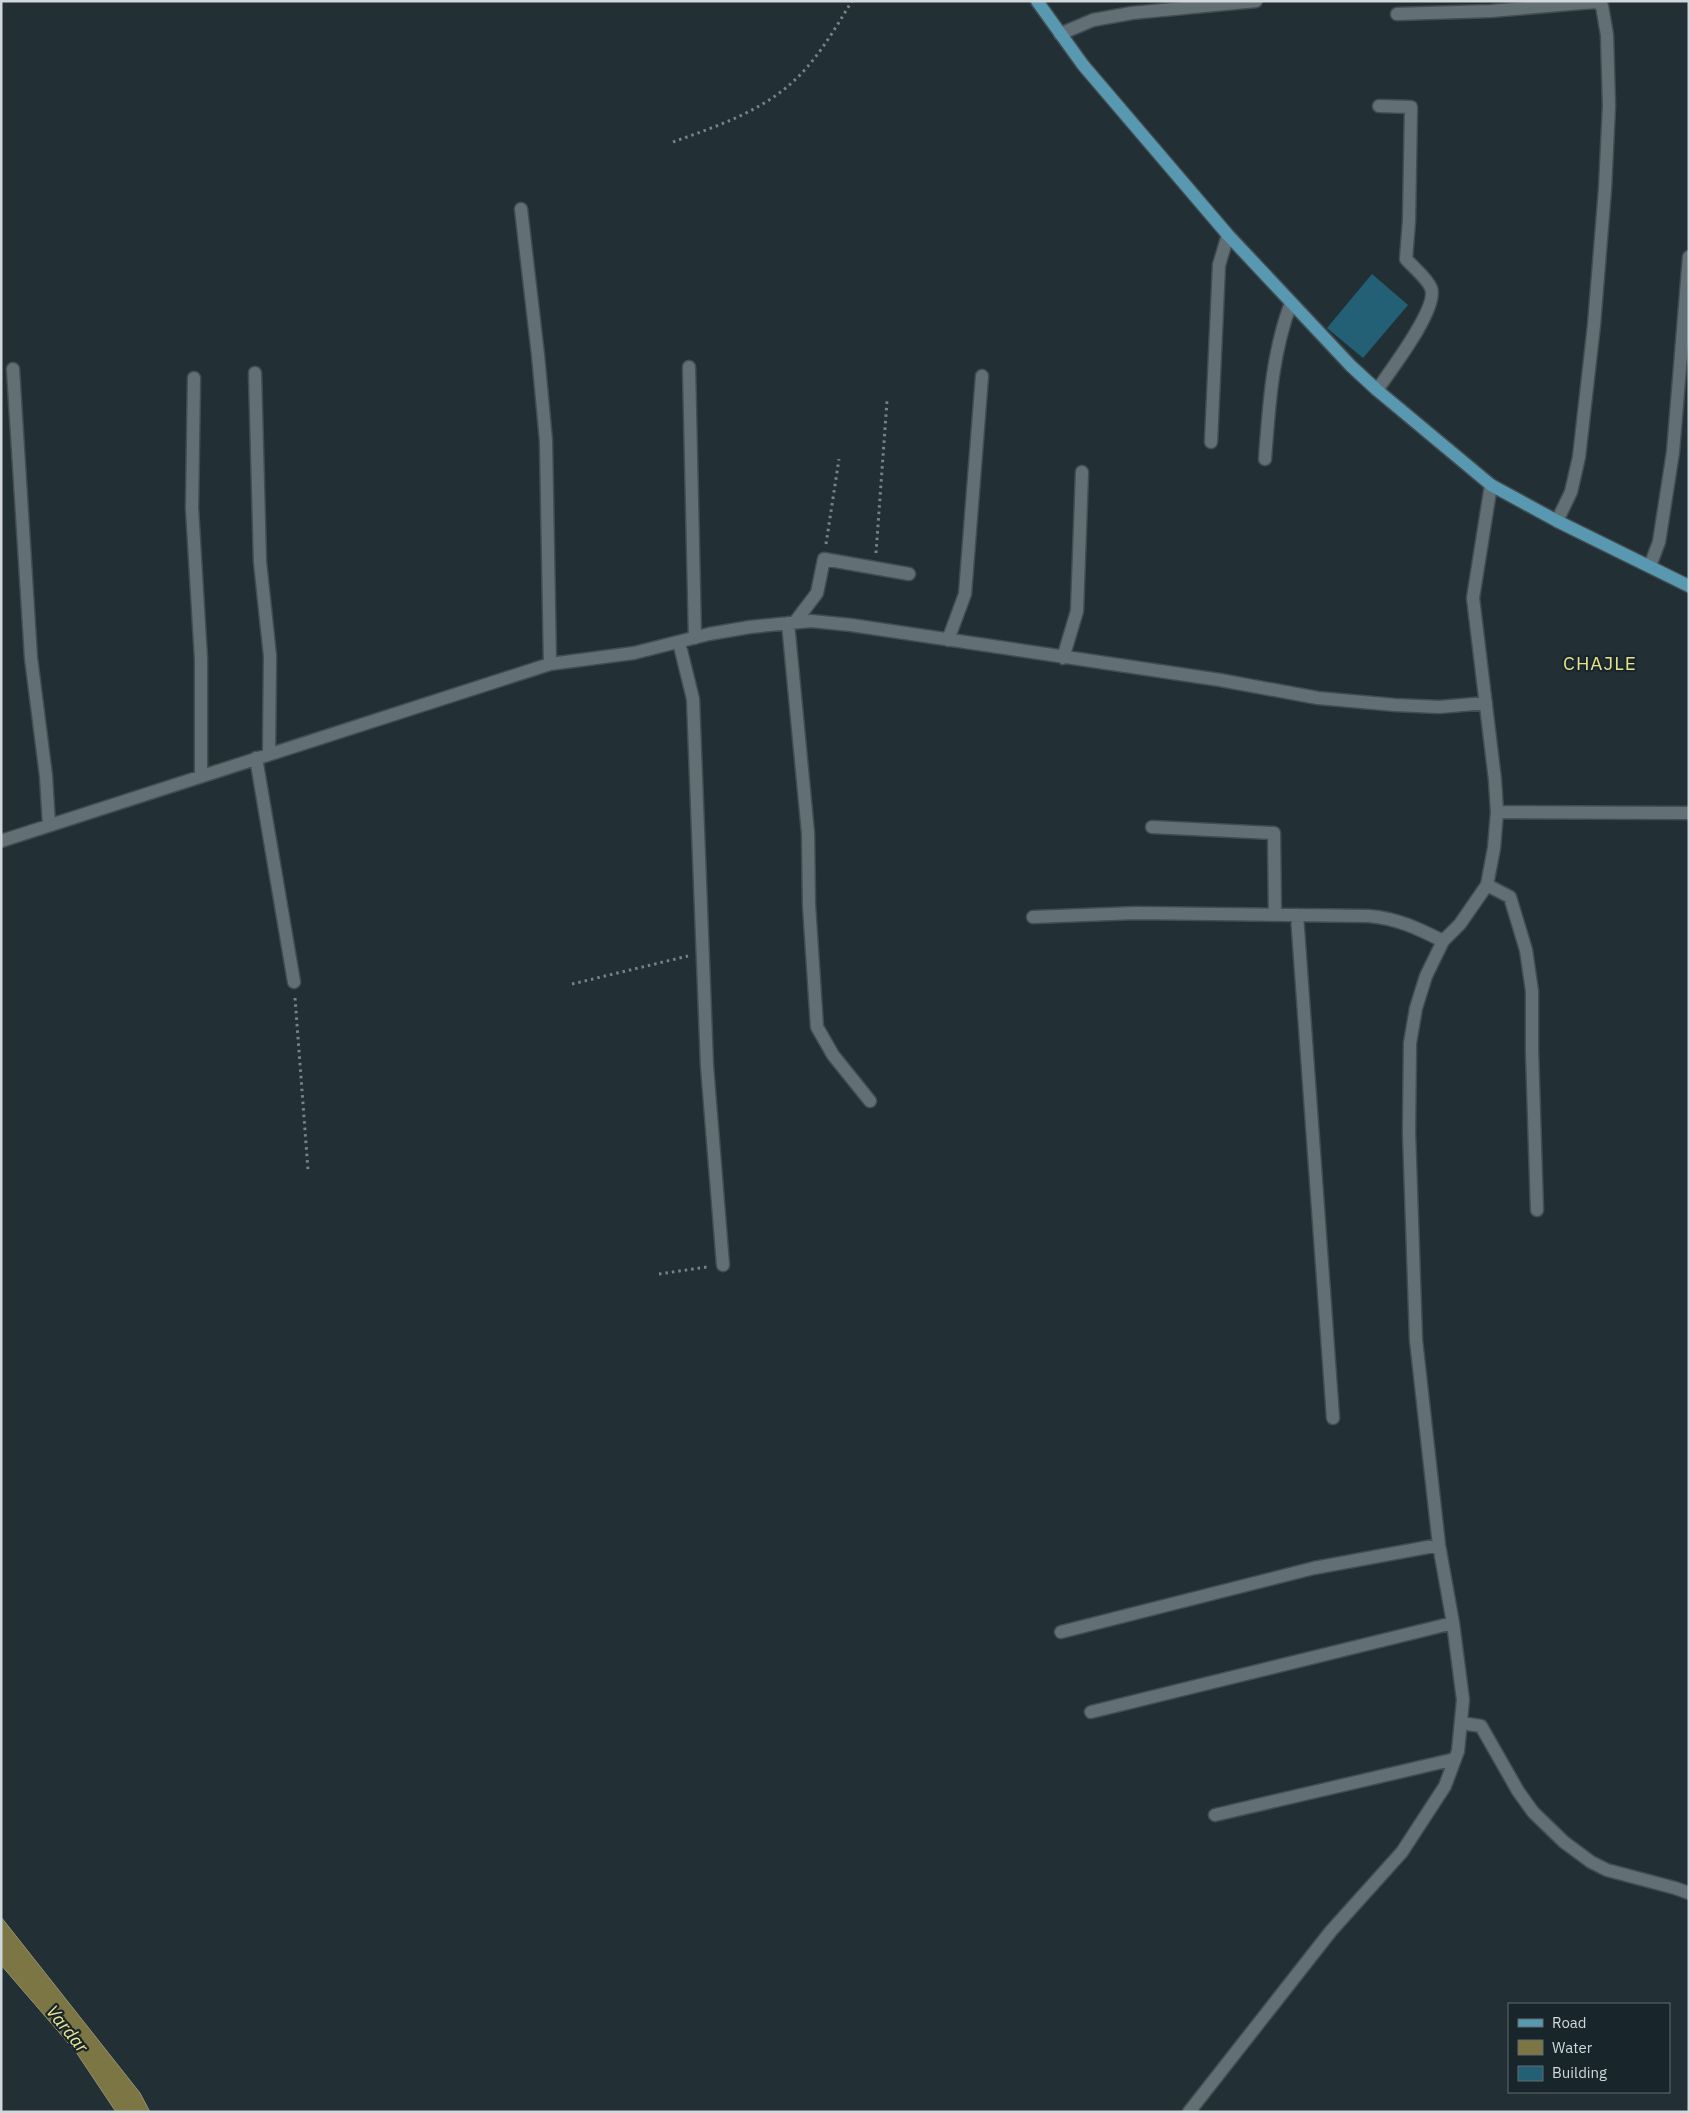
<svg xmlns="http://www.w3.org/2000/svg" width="1690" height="2113" font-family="'IBM Plex Sans',sans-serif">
  <rect width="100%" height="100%" fill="#222f34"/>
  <!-- water -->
  <path fill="#7b7644" stroke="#949371" d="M 1,1917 L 140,2093 L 150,2112 L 116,2112 L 76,2052 L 1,1965 Z"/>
  <!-- building -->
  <path fill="#236076" d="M 1372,274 L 1408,305 L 1363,358 L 1327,328 Z"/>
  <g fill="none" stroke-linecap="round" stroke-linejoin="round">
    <defs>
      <path id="minor" d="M 1397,14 L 1491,11 L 1582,3 L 1597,2 L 1602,6 L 1607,35 L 1609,106 L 1605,189 L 1594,325 L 1579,457 L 1571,492 L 1557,521
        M 1060,34 L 1093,20 L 1132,13 L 1256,1
        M 521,209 L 538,355 L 546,441 L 550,664
        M 689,367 L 695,638
        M 13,369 L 31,658 L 46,776 L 49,825
        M 255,373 L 260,562 L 270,656 L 269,754
        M 194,378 L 192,508 L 201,659 L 201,775
        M 1377,390 C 1390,371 1439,308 1431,288 C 1427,278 1413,267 1406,259 L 1409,221 L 1411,107 L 1379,106
        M 1211,442 L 1219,265 L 1228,235
        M 1265,459 C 1269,406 1272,353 1291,303
        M 1650,566 L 1659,542 L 1673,452 L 1689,257
        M 795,622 L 817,593 L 824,559 L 909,574
        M 788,623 L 808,833 L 809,905 L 817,1027 L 833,1055 L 870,1101
        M 948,640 L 965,594 L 982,376
        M 679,642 L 693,699 L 707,1066 L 723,1265
        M 1063,658 L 1077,611 L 1082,472
        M 256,758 L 294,982
        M 1497,812 L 1689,813
        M 1152,827 L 1274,833 L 1275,915
        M 1,841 L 550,664 L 634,653 L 709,634 L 750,627 L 811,621 L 851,625 L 1220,680 L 1318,698 L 1395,705 L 1439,707 L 1486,703
        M 1487,885 L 1510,897 L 1526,950 L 1532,991 L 1532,1051 L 1537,1210
        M 1297,915 L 1333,1418
        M 1033,917 L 1136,913 L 1369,916 C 1399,919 1417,928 1443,941
        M 1061,1632 L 1314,1568 L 1439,1545
        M 1091,1712 L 1453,1623
        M 1461,1723 L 1481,1726 L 1518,1791 L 1533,1812 L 1564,1842 L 1591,1862 L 1607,1870 L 1675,1888 L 1689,1893
        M 1215,1815 L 1455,1759
        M 1189,2112 L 1331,1931 L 1402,1852 L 1445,1786 L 1458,1751 L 1463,1700 L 1453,1623 L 1439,1545 L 1416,1340 L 1409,1132 L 1410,1043 L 1416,1008 L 1426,976 L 1443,941 L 1460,924 L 1487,885 L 1494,848 L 1497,812 L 1495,780 L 1473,598 L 1491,485"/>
      <path id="major" d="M 1037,1 L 1083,65 L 1228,235 L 1351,366 L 1377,390 L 1491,485 L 1557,521 L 1689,586"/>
    </defs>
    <!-- minor casing -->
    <use href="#minor" stroke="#424d51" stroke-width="15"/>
    <!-- major casing -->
    <use href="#major" stroke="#424d51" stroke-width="15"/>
    <!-- path -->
    <path stroke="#788387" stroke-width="3" stroke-dasharray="2.5 4" stroke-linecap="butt" d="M 673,142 C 717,126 764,111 798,77 C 820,55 836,27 852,1
      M 826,544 L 839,459
      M 876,553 L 887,401
      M 572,984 L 688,956
      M 295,998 L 308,1170
      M 659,1274 L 707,1267"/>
    <!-- minor -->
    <use href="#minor" stroke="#627076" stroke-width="12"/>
    <!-- major -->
    <use href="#major" stroke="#5899b1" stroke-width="12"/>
  </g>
  <g text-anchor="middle" stroke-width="4.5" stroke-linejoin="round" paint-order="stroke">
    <!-- water labels -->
    <g font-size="18" font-style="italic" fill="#ebe595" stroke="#18252a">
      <text transform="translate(67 2029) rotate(51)" y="6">Vardar</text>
    </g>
    <!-- quarter labels -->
    <g font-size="19" letter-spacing="1" fill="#e6e091" stroke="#18252a">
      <text x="1600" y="670">CHAJLE</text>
    </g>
  </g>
  <!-- border -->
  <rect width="1690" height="2113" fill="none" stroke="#d0d8db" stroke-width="5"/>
  <!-- legend -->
  <rect x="1508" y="2003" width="162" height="90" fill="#18252a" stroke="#626d71"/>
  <rect x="1518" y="2019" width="25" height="8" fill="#5899b1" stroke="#626d71"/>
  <text x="1552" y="2028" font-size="15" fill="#d0d8db">Road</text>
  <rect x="1518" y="2040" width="25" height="15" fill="#7b7644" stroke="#626d71"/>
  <text x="1552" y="2053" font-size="15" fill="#d0d8db">Water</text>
  <rect x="1518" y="2066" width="25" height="15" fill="#236076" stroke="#626d71"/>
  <text x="1552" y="2078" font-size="15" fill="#d0d8db">Building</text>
</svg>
